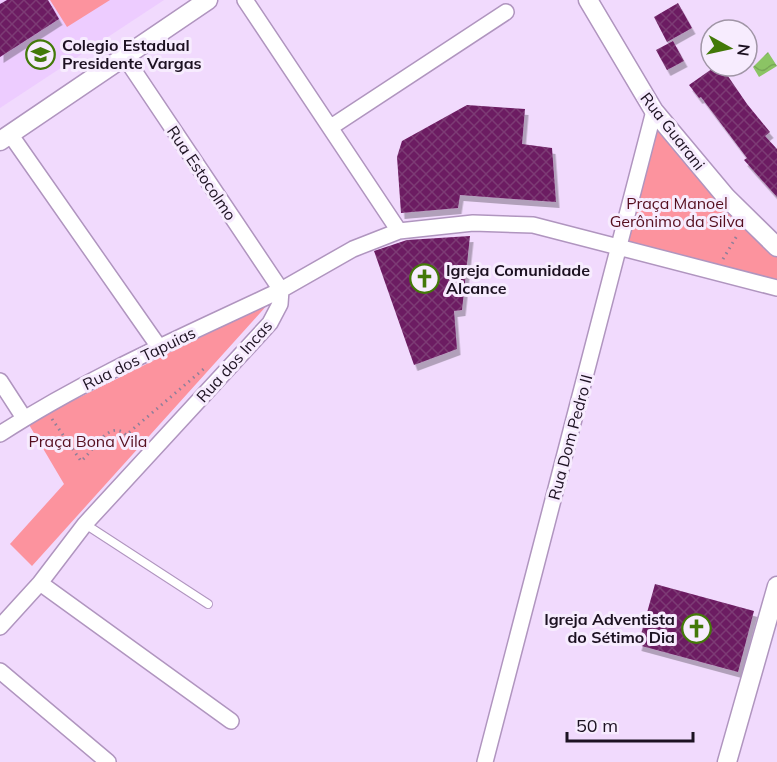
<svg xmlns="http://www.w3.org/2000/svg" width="777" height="762" font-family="Mulish,sans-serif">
  <defs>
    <pattern id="water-waves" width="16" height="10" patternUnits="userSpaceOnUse" patternTransform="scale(1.5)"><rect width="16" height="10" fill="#8bc464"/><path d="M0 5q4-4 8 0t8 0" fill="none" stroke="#78a756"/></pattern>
    <pattern id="building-cross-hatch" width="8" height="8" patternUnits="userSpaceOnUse" patternTransform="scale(1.5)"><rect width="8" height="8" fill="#6c1c62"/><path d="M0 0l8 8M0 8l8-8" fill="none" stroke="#7c3b74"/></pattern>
    <filter id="shadow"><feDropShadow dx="3.5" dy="6" stdDeviation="0" flood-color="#0004"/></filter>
  </defs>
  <rect width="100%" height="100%" fill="#f1dafd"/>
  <!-- built -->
  <path fill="#edccff" d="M 0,0 L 164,0 L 0,108 Z"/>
  <!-- green -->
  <path fill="#fc939e" d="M 50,0 L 110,0 L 67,27 Z
    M 658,128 L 777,255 L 777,283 L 623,242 Z
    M 269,303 L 32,566 L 10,544 L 64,484 L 28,423 Z"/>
  <!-- water -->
  <path fill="url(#water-waves)" d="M 768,52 L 777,66 L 759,77 L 753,67 Z"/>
  <!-- building -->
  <path fill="url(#building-cross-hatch)" filter="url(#shadow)" d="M 7,0 L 48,0 L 59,19 L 0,57 L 0,4 Z
    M 678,3 L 692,28 L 667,42 L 654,17 Z
    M 673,41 L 684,61 L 667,70 L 656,50 Z
    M 716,66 L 721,66 L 747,104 L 770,132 L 765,136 L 777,149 L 777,197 L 744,160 L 747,158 L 701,97 L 699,98 L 689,85 Z
    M 467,105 L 525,109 L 522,144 L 552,148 L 556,202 L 460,195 L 458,208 L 401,213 L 397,157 L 402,141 Z
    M 470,236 L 462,310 L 454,311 L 457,349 L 414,365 L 374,251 L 407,240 Z
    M 655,584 L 754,611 L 738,672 L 638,645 Z"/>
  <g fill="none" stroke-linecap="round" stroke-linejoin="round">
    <defs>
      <path id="service" d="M 85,524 L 208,604"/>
      <path id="minor" d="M 245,0 L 399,231
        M 331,127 L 506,12
        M 10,134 L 159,347
        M 0,381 L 24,418
        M 0,434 C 88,377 186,335 281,290 L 124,56
        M 40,583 L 231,721
        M 0,627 L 40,583 L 85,524 L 270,323 L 280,304 L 281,290 L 353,249 L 399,231 L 473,223 L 533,225 L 777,288
        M 0,671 L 108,762
        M 485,762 L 654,111"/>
      <path id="tertiary" d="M 588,0 L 654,111 L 726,197 L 777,247
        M 0,141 L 208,0
        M 727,762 L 777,586"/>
    </defs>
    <!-- service casing -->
    <use href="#service" stroke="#b095bf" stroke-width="10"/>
    <!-- minor casing -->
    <use href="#minor" stroke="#b095bf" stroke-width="18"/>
    <!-- tertiary casing -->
    <use href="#tertiary" stroke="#b095bf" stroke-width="21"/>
    <!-- path -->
    <path stroke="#907f99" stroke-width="3" stroke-dasharray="1.5 4.5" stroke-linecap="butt" d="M 723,259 L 738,234
      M 52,419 L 81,461 C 93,452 109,418 126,435 L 206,367"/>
    <!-- service -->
    <use href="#service" stroke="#fff" stroke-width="8"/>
    <!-- minor -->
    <use href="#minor" stroke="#fff" stroke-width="15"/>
    <!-- tertiary -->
    <use href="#tertiary" stroke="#fff" stroke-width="18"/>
  </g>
  <!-- icons -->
  <defs>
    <symbol id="school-ring" viewBox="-11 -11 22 22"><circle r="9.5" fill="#f7ecfe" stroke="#437909" stroke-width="1.5"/><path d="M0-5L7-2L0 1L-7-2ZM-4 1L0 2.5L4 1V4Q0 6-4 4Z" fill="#437909"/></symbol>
    <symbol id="church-ring" viewBox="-11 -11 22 22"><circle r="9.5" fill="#f7ecfe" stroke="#437909" stroke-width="1.5"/><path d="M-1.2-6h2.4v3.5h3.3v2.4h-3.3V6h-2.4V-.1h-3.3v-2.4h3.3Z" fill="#437909"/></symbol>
  </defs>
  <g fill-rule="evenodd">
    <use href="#school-ring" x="24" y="38" width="33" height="33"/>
    <use href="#church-ring" x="408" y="262" width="33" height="33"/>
    <use href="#church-ring" x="680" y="612" width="33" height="33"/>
  </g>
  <g text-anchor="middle" stroke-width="6" stroke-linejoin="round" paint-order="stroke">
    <!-- poi labels -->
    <g font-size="16" font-weight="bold" fill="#1d1222" stroke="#f7ecfe" text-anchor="start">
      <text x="62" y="51">Colegio Estadual<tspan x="62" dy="18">Presidente Vargas</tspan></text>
      <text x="446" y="276">Igreja Comunidade<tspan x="446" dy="18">Alcance</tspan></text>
      <text x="675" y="625" text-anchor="end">Igreja Adventista<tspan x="675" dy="18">do Sétimo Dia</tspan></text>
    </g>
    <!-- street labels -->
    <g font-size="16" fill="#1d1222" stroke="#f7ecfe">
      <text transform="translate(673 131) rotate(52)" y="6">Rua Guarani</text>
      <text transform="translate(202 173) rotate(56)" y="6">Rua Estocolmo</text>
      <text transform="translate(139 358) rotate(-26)" y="6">Rua dos Tapuias</text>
      <text transform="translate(234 361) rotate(-48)" y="6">Rua dos Incas</text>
      <text transform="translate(570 437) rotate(-75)" y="6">Rua Dom Pedro II</text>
    </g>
    <!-- park labels -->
    <g font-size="16" fill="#550e1e" stroke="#f7ecfe">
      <text x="677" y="209">Praça Manoel<tspan x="677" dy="18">Gerônimo da Silva</tspan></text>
      <text x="88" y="447">Praça Bona Vila</text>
    </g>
  </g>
  <!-- north arrow -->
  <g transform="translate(729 48) rotate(98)"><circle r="28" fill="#f7ecfe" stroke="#a095a6" stroke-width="1.5"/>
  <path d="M0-4.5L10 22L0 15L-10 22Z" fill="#437909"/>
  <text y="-9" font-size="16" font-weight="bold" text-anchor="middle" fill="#1d1222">N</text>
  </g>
  <!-- scale -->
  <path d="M567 732v9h126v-9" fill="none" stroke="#1d1222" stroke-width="3"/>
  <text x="576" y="732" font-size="18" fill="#1d1222" stroke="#f7ecfe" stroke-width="4.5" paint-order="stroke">50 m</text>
</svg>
